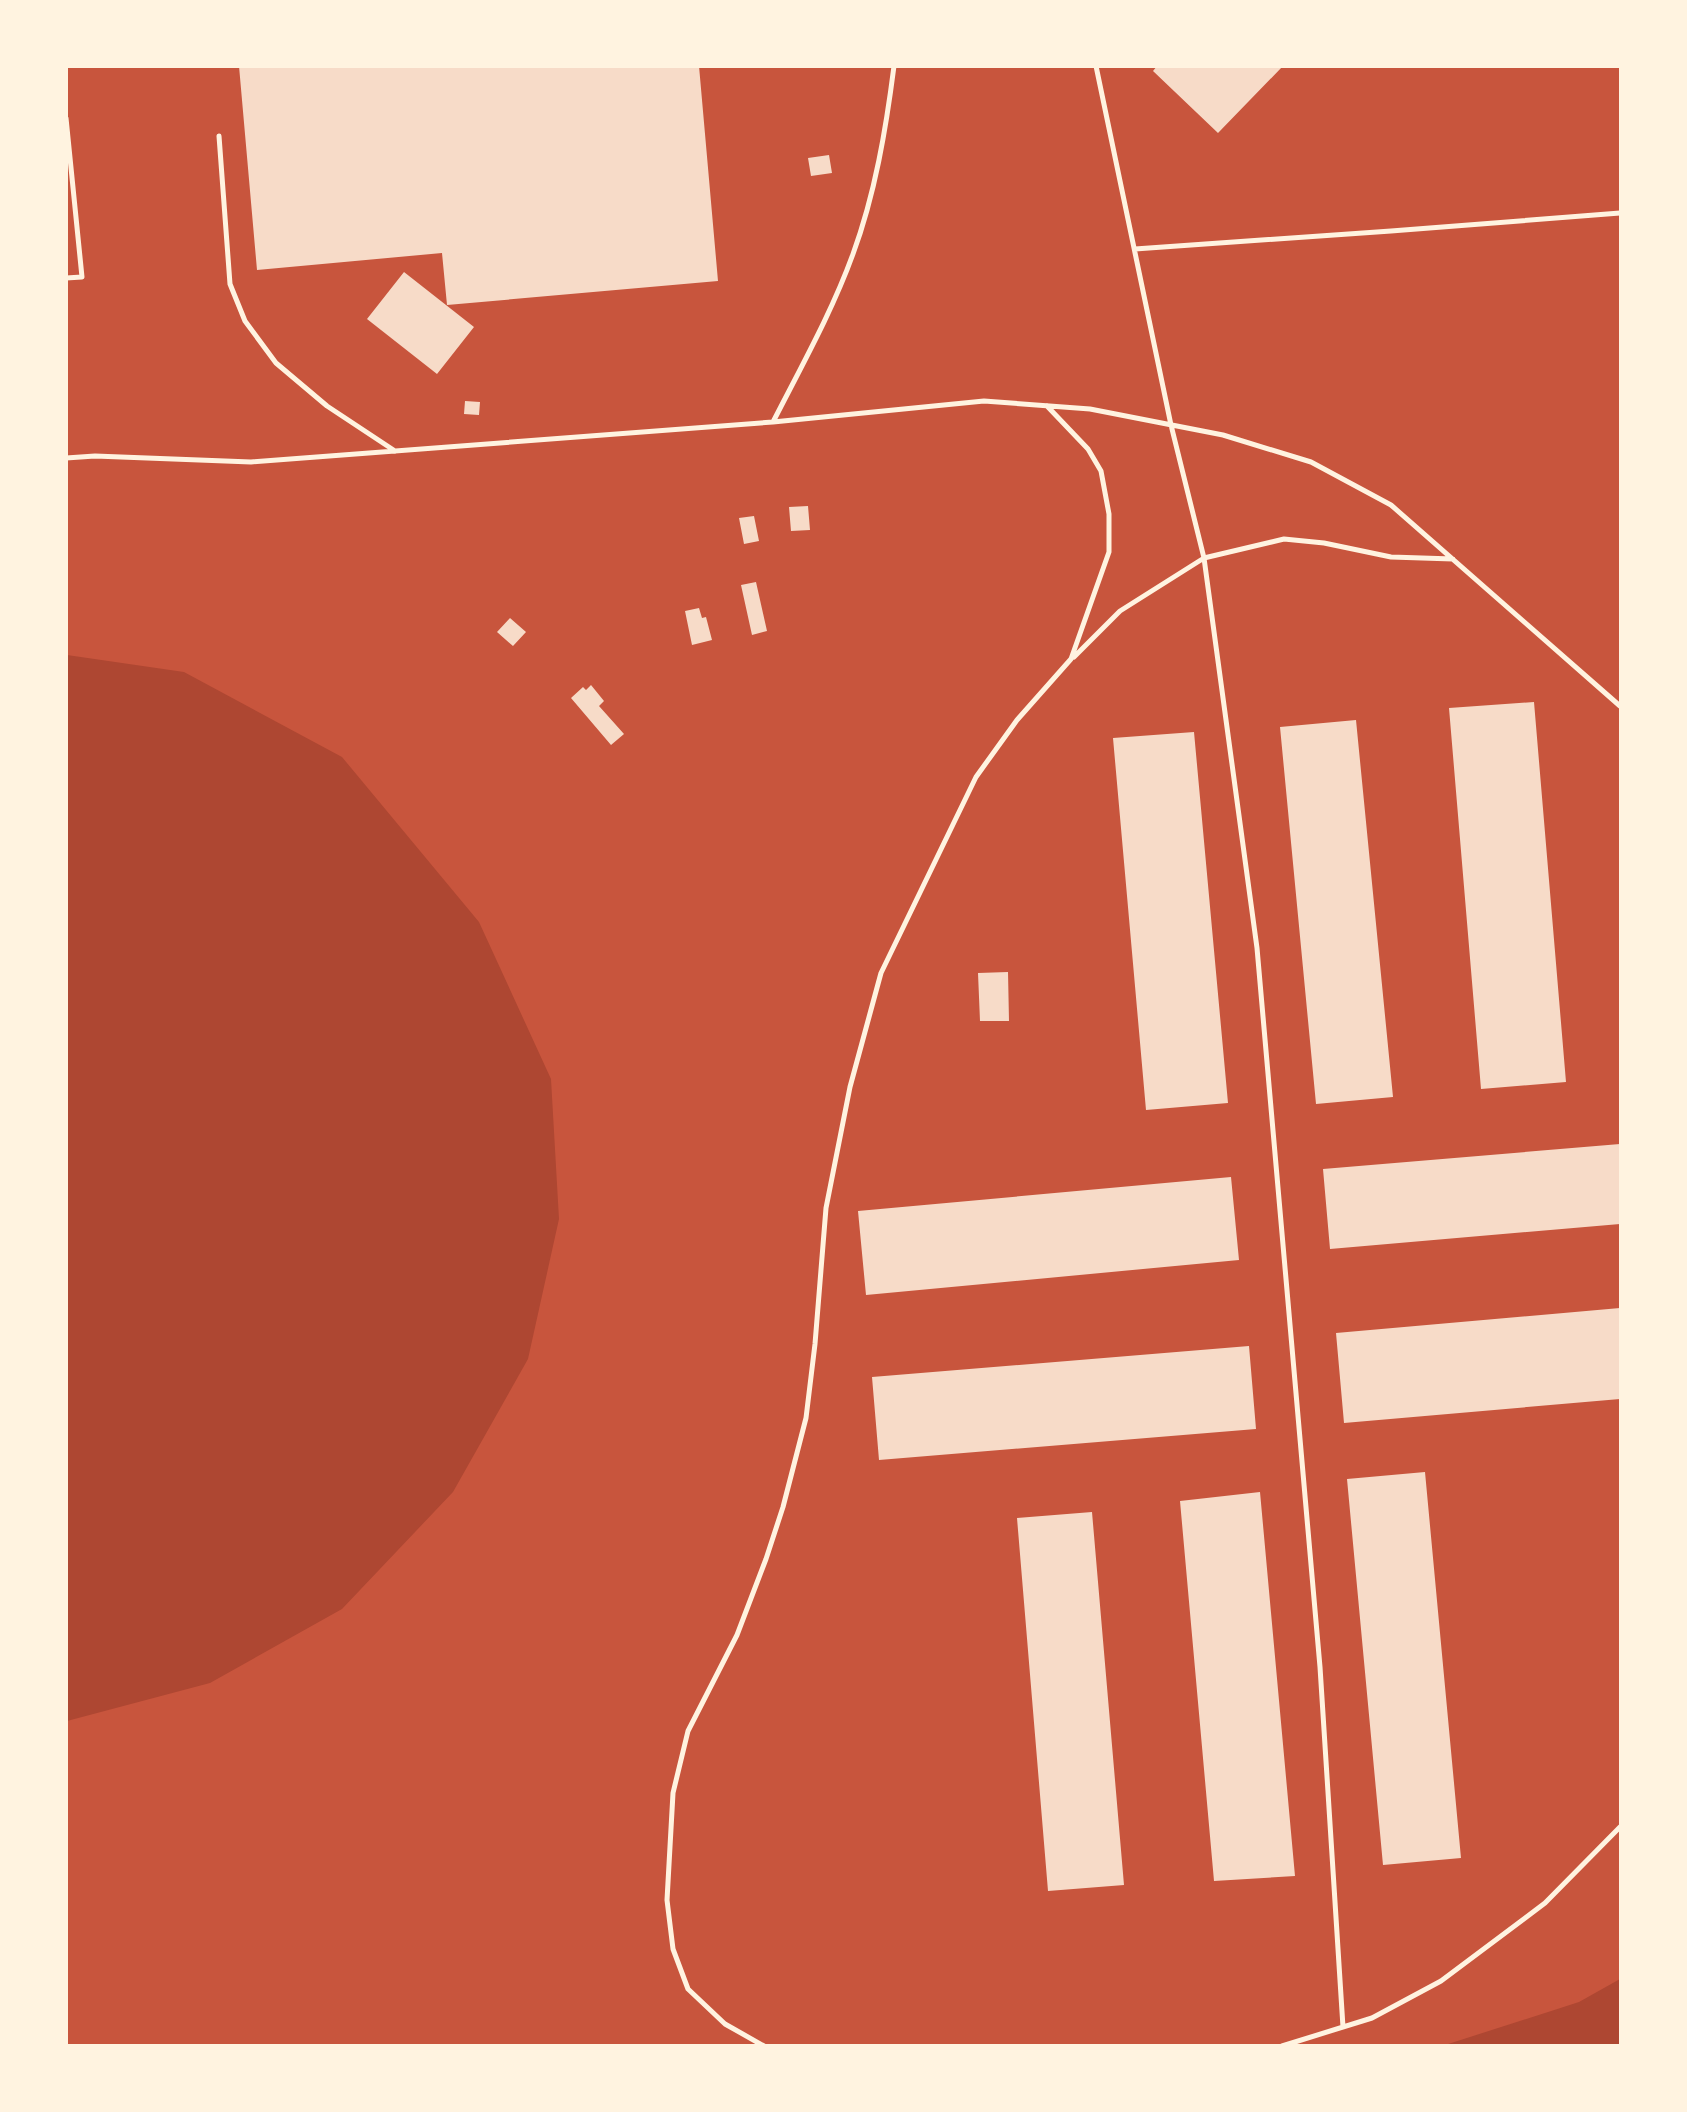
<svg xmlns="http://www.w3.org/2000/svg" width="1687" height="2112" font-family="'DejaVu Sans',sans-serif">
  <rect width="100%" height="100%" fill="#c8553d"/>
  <!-- green -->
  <path fill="#ae4732" d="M 67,655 L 184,672 L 342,757 L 479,922 L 551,1079 L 559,1219 L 528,1359 L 453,1492 L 342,1609 L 210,1683 L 67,1721 Z
    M 1620,1979 L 1620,2045 L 1445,2045 L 1579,2002 Z"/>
  <!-- building -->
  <path fill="#f7dbc8" d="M 239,66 L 699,66 L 718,281 L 447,305 L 442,253 L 257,270 Z
    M 1157,66 L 1283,66 L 1218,133 L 1153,71 Z
    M 829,155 L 832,173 L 811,176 L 808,158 Z
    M 404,272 L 474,327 L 437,374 L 367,319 Z
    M 465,401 L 480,402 L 479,415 L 464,414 Z
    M 808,506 L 810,530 L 791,531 L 789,507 Z
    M 754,516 L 759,541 L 744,544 L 739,518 Z
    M 756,582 L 767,631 L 752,635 L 741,585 Z
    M 699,608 L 702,618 L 706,617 L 712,640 L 692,645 L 685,611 Z
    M 510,618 L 526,632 L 513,646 L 497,632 Z
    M 591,685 L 604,701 L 599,706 L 624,734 L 611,745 L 571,698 L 583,687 L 586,690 Z
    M 1534,702 L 1566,1082 L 1481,1089 L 1449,708 Z
    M 1356,720 L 1393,1097 L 1316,1104 L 1280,727 Z
    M 1194,732 L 1228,1103 L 1146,1110 L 1113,738 Z
    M 1008,972 L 1009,1021 L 980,1021 L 978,973 Z
    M 1620,1144 L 1620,1224 L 1330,1249 L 1323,1169 Z
    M 1231,1177 L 1239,1260 L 866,1295 L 858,1211 Z
    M 1620,1308 L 1620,1399 L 1344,1423 L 1336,1333 Z
    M 1249,1346 L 1256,1429 L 879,1460 L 872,1377 Z
    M 1425,1472 L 1461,1858 L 1383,1865 L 1347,1479 Z
    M 1260,1492 L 1295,1876 L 1214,1881 L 1180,1501 Z
    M 1092,1512 L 1124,1885 L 1048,1891 L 1017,1518 Z"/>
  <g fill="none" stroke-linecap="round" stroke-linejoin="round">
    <!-- service -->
    <path stroke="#fff3e0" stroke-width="5" d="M 1096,66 L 1171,425 L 1204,558 L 1257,948 L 1320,1667 L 1343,2027
      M 66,118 L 82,277 L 66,278
      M 219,136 L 230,284 L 245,321 L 276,363 L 327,406 L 395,451
      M 1135,249 L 1391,231 L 1620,213
      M 773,422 C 801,367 832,312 853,254 C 875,194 886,129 894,66
      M 66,458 L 95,456 L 251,462 L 773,422 L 984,401 L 1090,409 L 1223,435 L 1311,462 L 1391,505 L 1620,706
      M 1074,657 L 1120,611 L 1204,558 L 1284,539 L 1324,543 L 1391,557 L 1453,559
      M 764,2046 L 725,2024 L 688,1989 L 673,1949 L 667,1900 L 673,1793 L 688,1731 L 737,1635 L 766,1559 L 783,1507 L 806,1418 L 815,1344 L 826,1208 L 850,1087 L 881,973 L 976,777 L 1017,720 L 1071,659 L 1109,552 L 1109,514 L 1101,471 L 1088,449 L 1047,406
      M 1282,2046 L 1372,2018 L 1441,1981 L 1545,1903 L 1620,1827"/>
  </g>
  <!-- border -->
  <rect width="1687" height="2112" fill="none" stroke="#fff3e0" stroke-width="136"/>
</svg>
